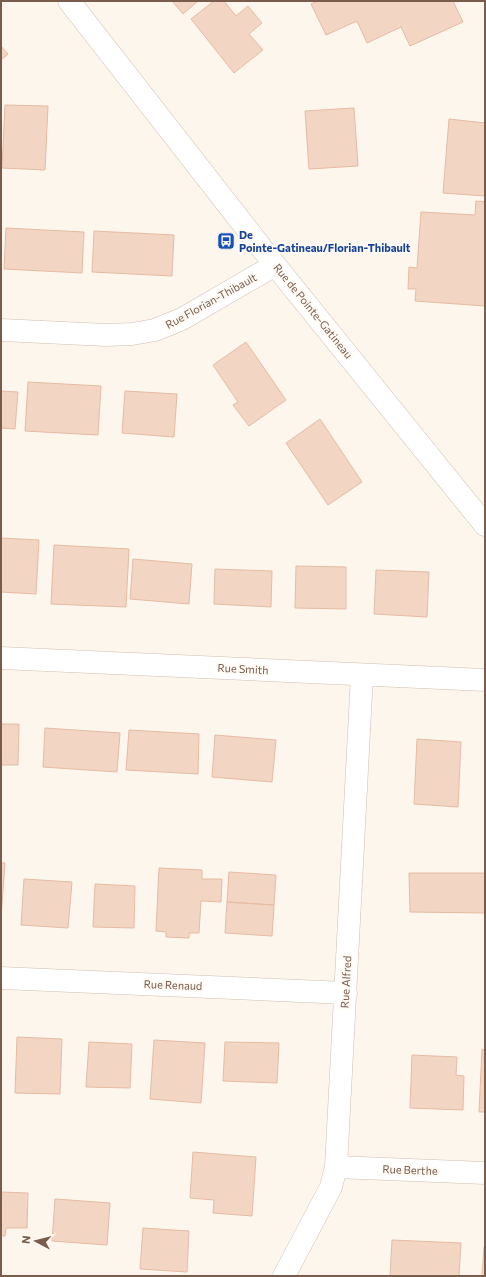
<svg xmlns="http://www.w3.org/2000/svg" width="486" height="1277" font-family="Commissioner,sans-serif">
  <rect width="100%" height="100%" fill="#fdf6ec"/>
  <!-- building -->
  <path fill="#f3d5c3" stroke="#e6bba3" d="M 172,1 L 198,1 L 183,14 Z
    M 214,1 L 224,1 L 236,16 L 248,6 L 262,23 L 249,34 L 263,50 L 234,73 L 191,19 Z
    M 318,1 L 453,1 L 463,22 L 410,46 L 401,27 L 367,43 L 357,21 L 326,35 L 311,4 Z
    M 1,46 L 8,54 L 1,60 Z
    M 5,105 L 48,106 L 45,170 L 2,168 Z
    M 354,108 L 358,166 L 309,169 L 305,111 Z
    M 449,119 L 485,123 L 485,196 L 443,193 Z
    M 476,201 L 485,202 L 485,306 L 415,301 L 416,289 L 408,289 L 409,267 L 417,268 L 421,212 L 475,215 Z
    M 6,228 L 84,232 L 82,273 L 4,269 Z
    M 94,231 L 174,235 L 172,276 L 92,272 Z
    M 246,342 L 286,400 L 249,426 L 233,405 L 238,402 L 213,365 Z
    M 28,382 L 101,386 L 98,435 L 25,431 Z
    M 1,391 L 18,392 L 15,429 L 1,428 Z
    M 125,391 L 177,394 L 174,437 L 122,433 Z
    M 320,419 L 362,482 L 328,505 L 286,443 Z
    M 1,538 L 39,540 L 36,594 L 1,592 Z
    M 54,545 L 129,549 L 126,607 L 51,604 Z
    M 133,559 L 192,564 L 189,604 L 130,599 Z
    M 296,566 L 346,567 L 346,609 L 295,608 Z
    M 215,569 L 272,571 L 271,607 L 214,604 Z
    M 376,570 L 429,572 L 427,617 L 374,614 Z
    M 1,724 L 19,724 L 18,765 L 1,765 Z
    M 45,728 L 120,733 L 117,772 L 43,767 Z
    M 129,730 L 199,734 L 198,774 L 126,770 Z
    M 215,735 L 276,740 L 272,782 L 212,777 Z
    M 417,739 L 461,742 L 458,807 L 414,804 Z
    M 1,863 L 5,863 L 1,917 Z
    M 159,868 L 202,870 L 202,879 L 222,879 L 221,902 L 201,901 L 199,933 L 189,933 L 189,938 L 166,937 L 166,932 L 156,931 Z
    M 229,872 L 276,875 L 274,905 L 227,902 Z
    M 409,873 L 485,873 L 485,913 L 410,912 Z
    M 24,879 L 72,882 L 68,928 L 21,925 Z
    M 95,884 L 135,886 L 134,928 L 93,927 Z
    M 227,902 L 274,905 L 272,936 L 225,933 Z
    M 17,1037 L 62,1039 L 60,1094 L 15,1093 Z
    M 154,1040 L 205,1043 L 201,1103 L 150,1099 Z
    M 89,1042 L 132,1044 L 130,1088 L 86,1087 Z
    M 225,1042 L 279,1043 L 277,1083 L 223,1081 Z
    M 482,1049 L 485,1050 L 485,1112 L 479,1112 Z
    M 412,1055 L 457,1057 L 456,1075 L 464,1076 L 463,1110 L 410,1108 Z
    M 193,1152 L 256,1157 L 252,1216 L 213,1213 L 214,1200 L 190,1198 Z
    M 1,1192 L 28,1193 L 27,1228 L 6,1228 L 5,1236 L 1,1236 Z
    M 55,1199 L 110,1203 L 107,1245 L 52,1241 Z
    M 143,1228 L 189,1231 L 187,1272 L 140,1269 Z
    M 392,1240 L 461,1243 L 459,1276 L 390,1276 Z
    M 484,1247 L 485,1247 L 485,1276 L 482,1276 Z"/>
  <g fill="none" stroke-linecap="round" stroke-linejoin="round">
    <defs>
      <path id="street" d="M 69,1 L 275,265 L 485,525
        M 1,330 L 106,335 L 132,334 L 155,330 L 182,319 L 275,265
        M 1,658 L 485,680
        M 1,978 L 346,993
        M 336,1167 L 485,1173
        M 284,1276 L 331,1187 L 336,1167 L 362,675"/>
    </defs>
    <!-- street casing -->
    <use href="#street" stroke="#d1beb0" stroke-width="23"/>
    <!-- street -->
    <use href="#street" stroke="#fff" stroke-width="22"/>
  </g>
  <!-- icons -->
  <defs>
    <symbol id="bus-square" viewBox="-11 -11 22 22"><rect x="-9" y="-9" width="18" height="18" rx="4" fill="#1a4fb4" stroke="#fffaf3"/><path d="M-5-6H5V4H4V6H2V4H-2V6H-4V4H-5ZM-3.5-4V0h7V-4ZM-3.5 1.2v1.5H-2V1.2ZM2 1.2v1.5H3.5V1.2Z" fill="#fff"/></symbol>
  </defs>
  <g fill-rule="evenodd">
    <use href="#bus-square" x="216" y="231" width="20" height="20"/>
  </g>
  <g text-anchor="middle" stroke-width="4" stroke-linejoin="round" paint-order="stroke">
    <!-- transit labels -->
    <g font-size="11" font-weight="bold" fill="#164399" stroke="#fffaf3" text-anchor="start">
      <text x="239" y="239">De<tspan x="239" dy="13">Pointe-Gatineau/Florian-Thibault</tspan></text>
    </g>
    <!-- street labels -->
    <g font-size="11" fill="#7a5c4d" stroke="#fffaf3">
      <text transform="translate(211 301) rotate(-29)" y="4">Rue Florian-Thibault</text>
      <text transform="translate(313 311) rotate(51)" y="4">Rue de Pointe-Gatineau</text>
      <text transform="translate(243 669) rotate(3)" y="4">Rue Smith</text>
      <text transform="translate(346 982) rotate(-87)" y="4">Rue Alfred</text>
      <text transform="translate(173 985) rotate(2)" y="4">Rue Renaud</text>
      <text transform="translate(410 1170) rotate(2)" y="4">Rue Berthe</text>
    </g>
  </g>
  <!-- border -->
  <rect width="486" height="1277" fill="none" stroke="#7a5c4d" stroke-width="4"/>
  <!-- north arrow -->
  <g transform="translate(36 1241) rotate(277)" stroke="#fffaf3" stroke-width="3" paint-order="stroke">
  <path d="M0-3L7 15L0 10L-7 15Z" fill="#7a5c4d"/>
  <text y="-6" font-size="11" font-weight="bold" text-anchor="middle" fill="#7a5c4d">N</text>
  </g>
</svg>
